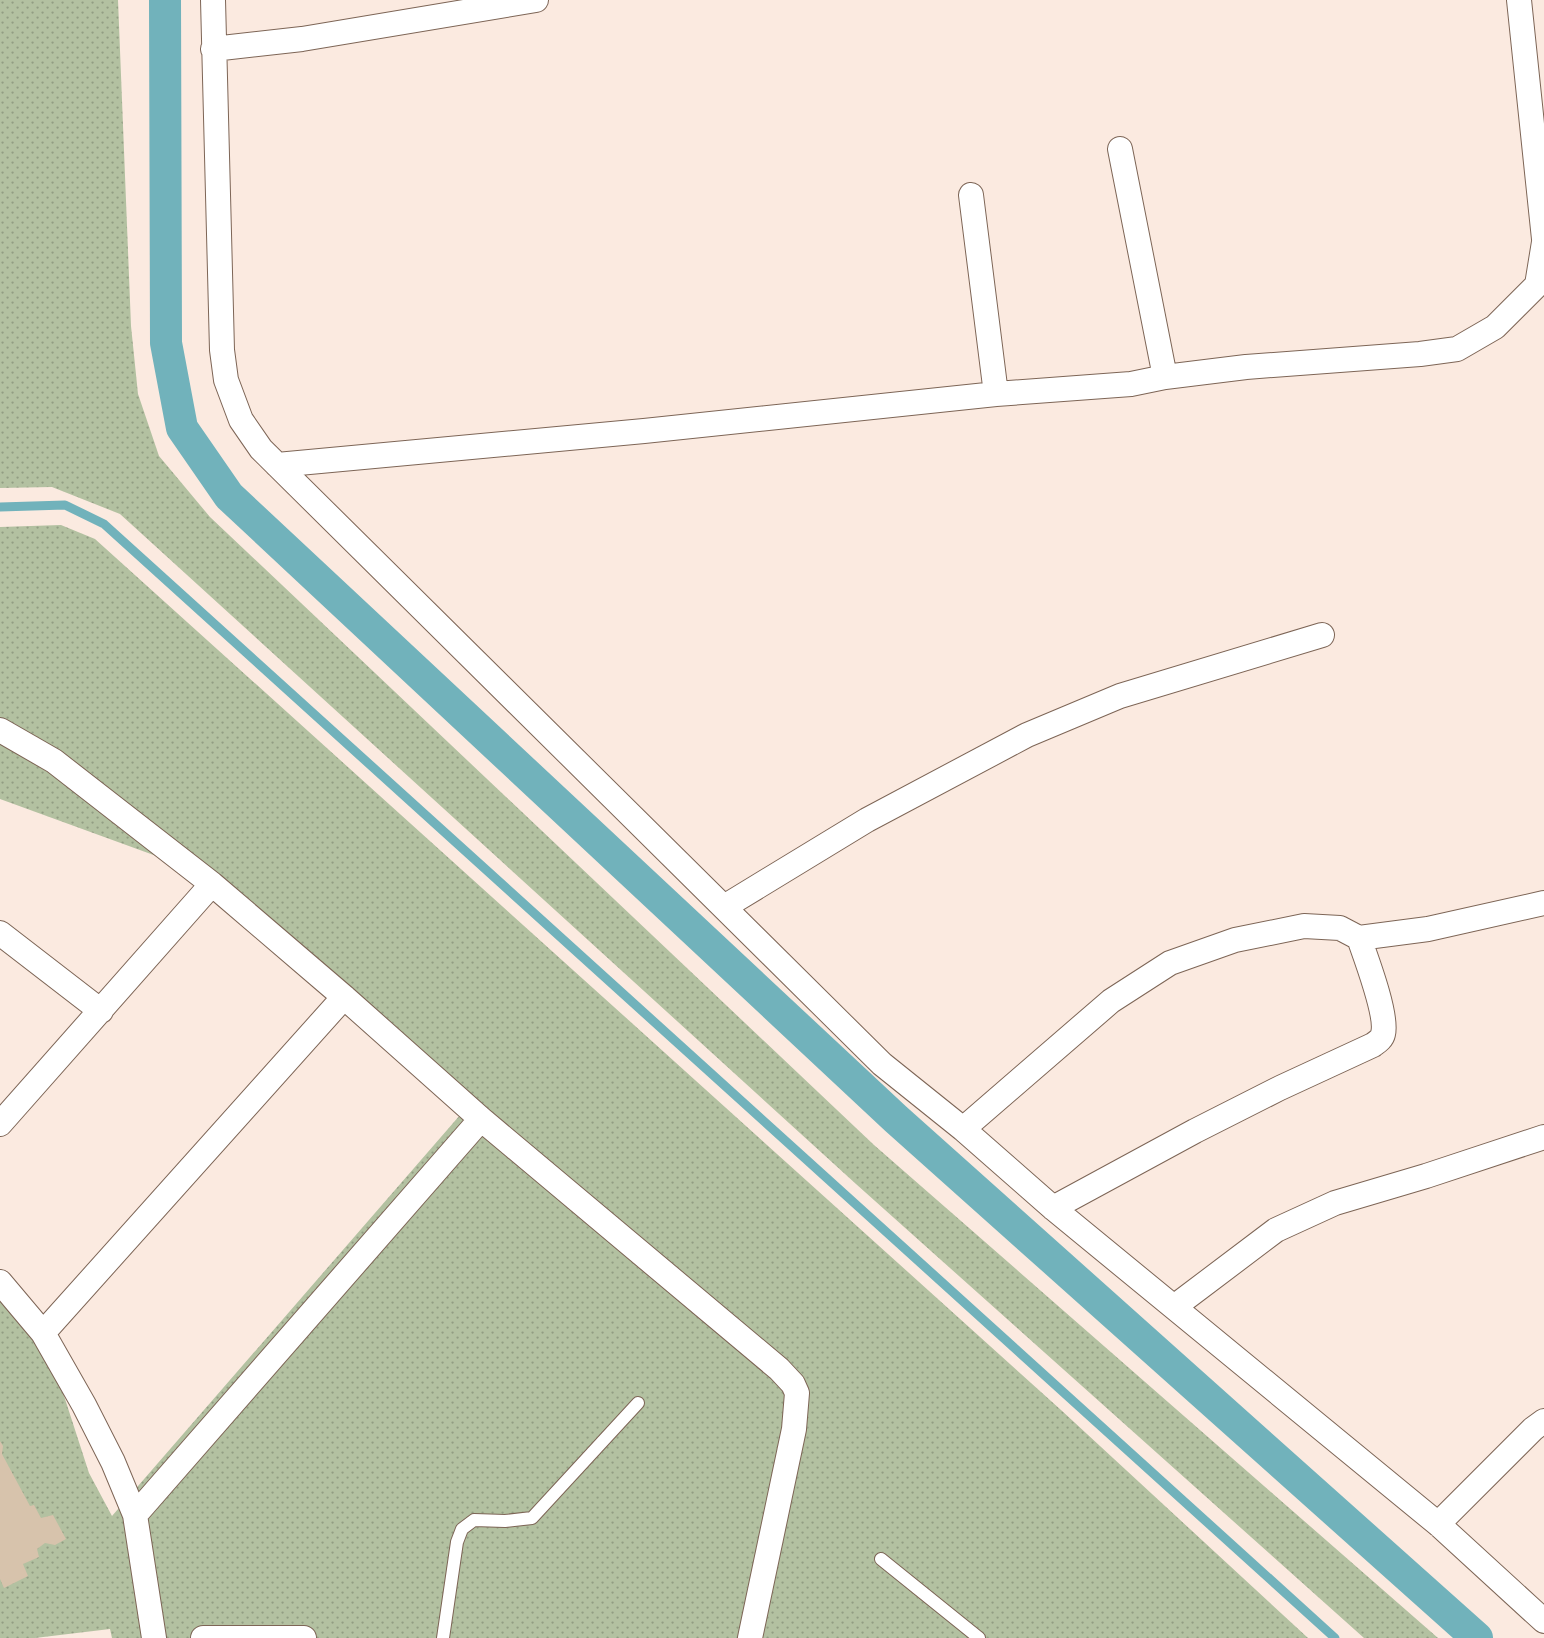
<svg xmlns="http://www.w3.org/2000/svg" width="1544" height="1638" font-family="'Noto Sans',sans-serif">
  <defs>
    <pattern id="green-dots" width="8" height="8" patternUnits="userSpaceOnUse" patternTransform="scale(1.25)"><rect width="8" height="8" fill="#b3c1a1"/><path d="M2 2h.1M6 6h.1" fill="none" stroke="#929d83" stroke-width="1.8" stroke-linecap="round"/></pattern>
  </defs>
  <rect width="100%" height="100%" fill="#fbeae0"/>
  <!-- green -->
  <path fill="url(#green-dots)" d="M 0,0 L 118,0 L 131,326 L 138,394 L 159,456 L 210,517 L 874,1145 L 1438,1638 L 1364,1638 L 856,1184 L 120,514 L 52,487 L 0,488 Z
    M 61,525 L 95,539 L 1061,1410 L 1308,1638 L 112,1638 L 110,1629 L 35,1638 L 0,1638 L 0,1284 L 43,1331 L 89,1473 L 112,1516 L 467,1107 L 170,861 L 0,799 L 0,527 Z"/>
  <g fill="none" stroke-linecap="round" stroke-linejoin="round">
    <!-- stream -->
    <path stroke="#71b2bb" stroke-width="9" d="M 0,507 L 65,505 L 104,524 L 1335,1638"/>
    <!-- canal -->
    <path stroke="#71b2bb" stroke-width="32" d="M 165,0 L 166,343 L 182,428 L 229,496 L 896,1119 L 1477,1638"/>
  </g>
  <!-- building -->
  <path fill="#d7c3ac" d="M 0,1441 L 3,1446 L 2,1454 L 30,1506 L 34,1505 L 41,1518 L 53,1515 L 66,1539 L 55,1545 L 45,1543 L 37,1549 L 39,1557 L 23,1564 L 28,1576 L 4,1588 L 0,1579 Z"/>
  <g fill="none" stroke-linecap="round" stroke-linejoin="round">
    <defs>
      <path id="service" d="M 881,1559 L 979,1638
        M 443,1638 L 457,1542 L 462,1529 L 474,1520 L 505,1521 L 532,1518 L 638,1403"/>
      <path id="minor" d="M 213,0 L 222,350 L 226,380 L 241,420 L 261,449 L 882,1064 L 963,1129 L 1053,1208 L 1438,1524 L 1544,1621
        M 1519,0 L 1544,239
        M 213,49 L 302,39 L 536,0
        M 1120,149 L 1165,377
        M 971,195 L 996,394
        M 277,465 L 644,431 L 996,394 L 1131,384 L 1165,377 L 1246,367 L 1420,354 L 1457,349 L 1495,327 L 1537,285 L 1544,242
        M 0,730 L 54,761 L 212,884 L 344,997 L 481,1119 L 779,1369 L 793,1384 L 797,1393 L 794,1429 L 750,1638
        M 724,907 L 867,820 L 1027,735 L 1120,696 L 1322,635
        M 0,933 L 101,1011
        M 0,1124 L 212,884
        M 963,1129 L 1111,1001 L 1170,963 L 1235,940 L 1304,926 L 1340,928 L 1359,938 L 1428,929 L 1544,903
        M 1053,1208 L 1195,1131 L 1280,1088 L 1373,1045 C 1377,1042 1382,1039 1383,1034 C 1388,1016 1366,958 1359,938
        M 0,1282 L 43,1333 L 84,1405 L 113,1462 L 135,1515 L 154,1638
        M 1174,1307 L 1276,1230 L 1335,1203 L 1426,1176 L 1544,1137
        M 43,1333 L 344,997
        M 135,1515 L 481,1119
        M 1438,1524 L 1533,1429 L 1544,1421
        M 203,1638 L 304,1638"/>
    </defs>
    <!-- service casing -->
    <use href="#service" stroke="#7d6556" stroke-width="14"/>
    <!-- minor casing -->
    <use href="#minor" stroke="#7d6556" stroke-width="26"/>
    <!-- service -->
    <use href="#service" stroke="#fff" stroke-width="12"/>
    <!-- minor -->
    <use href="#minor" stroke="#fff" stroke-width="24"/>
  </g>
</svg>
